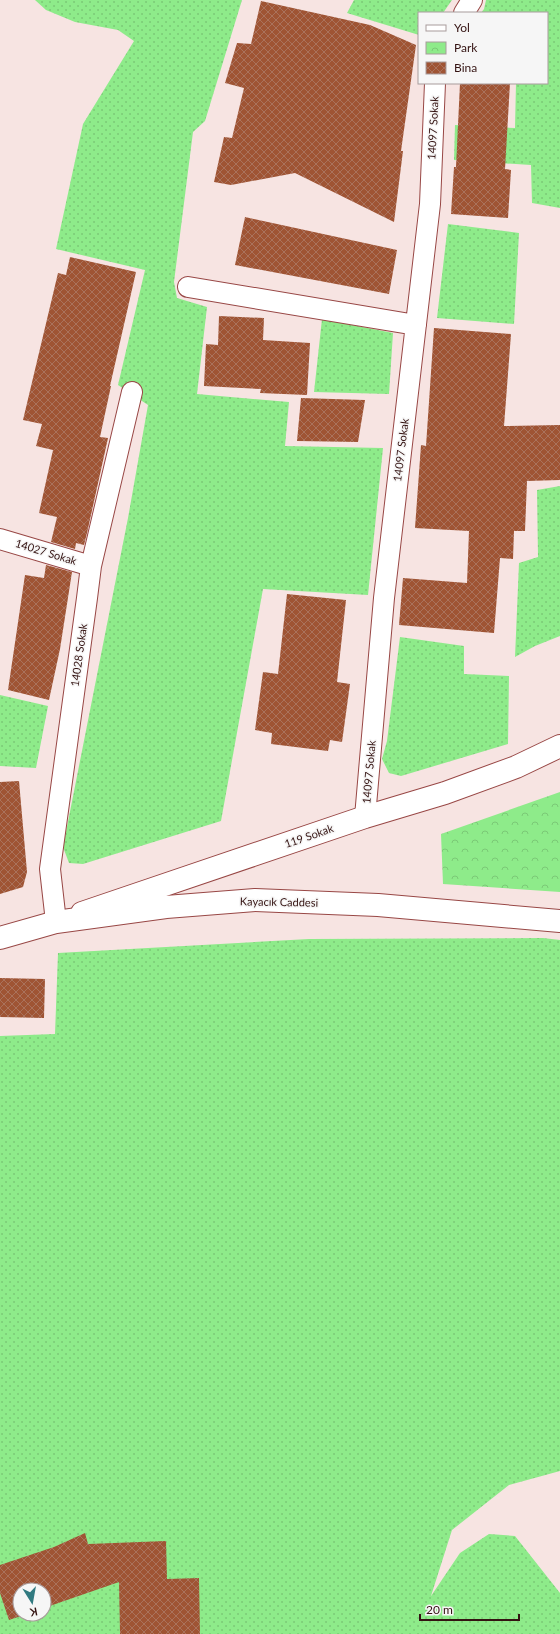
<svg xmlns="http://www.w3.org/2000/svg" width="560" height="1634" font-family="Lato,sans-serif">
  <defs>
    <pattern id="grass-dots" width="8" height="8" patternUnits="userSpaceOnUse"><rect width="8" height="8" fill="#8eeb8a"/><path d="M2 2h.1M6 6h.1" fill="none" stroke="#7bc976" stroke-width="1.8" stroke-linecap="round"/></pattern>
    <pattern id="park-crowns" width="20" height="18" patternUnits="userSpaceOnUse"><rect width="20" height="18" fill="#8eeb8a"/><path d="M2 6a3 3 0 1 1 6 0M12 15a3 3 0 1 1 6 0" fill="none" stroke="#7bc976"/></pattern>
    <pattern id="building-cross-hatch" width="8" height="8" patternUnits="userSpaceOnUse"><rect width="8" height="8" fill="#9f5434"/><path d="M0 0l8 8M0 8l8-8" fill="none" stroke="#aa725c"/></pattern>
  </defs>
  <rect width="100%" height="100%" fill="#f7e4e2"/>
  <!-- grass -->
  <path fill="url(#grass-dots)" fill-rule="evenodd" d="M 35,0 L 242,0 L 205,121 L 193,132 L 174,282 L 177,298 L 207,307 L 197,394 L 289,402 L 285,446 L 383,448 L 368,595 L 263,589 L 221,821 L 83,864 L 69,863 L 63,847 L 128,518 L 148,405 L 118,385 L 145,270 L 56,249 L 83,124 L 134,41 L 118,30 L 75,22 L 46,10 Z
    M 354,0 L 452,0 L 443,13 L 419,13 L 419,35 L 347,13 Z
    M 486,0 L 560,0 L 560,208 L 532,203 L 531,165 L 454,160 L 455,125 L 515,128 L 516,83 L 547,83 L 547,13 L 481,13 L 484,9 Z
    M 448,224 L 519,233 L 514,324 L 437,318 Z
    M 322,319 L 393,333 L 389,394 L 314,392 Z
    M 560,486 L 560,636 L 535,646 L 515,657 L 519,563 L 538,557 L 537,490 Z
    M 400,637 L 464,646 L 464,674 L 509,676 L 508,744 L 401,776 L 389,773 L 382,759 L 387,741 Z
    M 0,695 L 48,706 L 36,768 L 0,766 Z
    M 543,938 L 560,940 L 560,1471 L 509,1485 L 452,1530 L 431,1596 L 460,1553 L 489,1534 L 515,1536 L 560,1593 L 560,1634 L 0,1634 L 0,1036 L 55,1034 L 58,953 L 309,939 ZM 20,1590 L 44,1590 L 44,1614 L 20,1614 Z"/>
  <!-- park -->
  <path fill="url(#park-crowns)" d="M 560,792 L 560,892 L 443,884 L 441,834 Z"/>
  <!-- building -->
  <path fill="url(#building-cross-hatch)" d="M 261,1 L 370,25 L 416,45 L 401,151 L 403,151 L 394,222 L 295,173 L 231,185 L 214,182 L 224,137 L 232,138 L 244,88 L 225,83 L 237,43 L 251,44 Z
    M 460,83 L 510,83 L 505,169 L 511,170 L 508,218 L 451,214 L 454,167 L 456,167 Z
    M 245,217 L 397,250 L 389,294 L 235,265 Z
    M 70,257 L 136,272 L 110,386 L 111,386 L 100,437 L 108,438 L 87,533 L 84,545 L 76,543 L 75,549 L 51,542 L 57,517 L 39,513 L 53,450 L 36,446 L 42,424 L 23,420 L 58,273 L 66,275 Z
    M 219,316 L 264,318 L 263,340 L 310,343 L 307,395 L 260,393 L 261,389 L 204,386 L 206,344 L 218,345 Z
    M 434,328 L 511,334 L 504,426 L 560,425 L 560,480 L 527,481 L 525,531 L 514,531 L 513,559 L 500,558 L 494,633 L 399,625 L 403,578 L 467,583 L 469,531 L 415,528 L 421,445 L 426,446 Z
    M 301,398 L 365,400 L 358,442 L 297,441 Z
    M 46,565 L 72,572 L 60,649 L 49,700 L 8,690 L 25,575 L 44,578 Z
    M 287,594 L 346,600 L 337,682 L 350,684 L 342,742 L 330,740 L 328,751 L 271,744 L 272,733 L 255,730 L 263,672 L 278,674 Z
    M 19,781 L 27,872 L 23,887 L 0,894 L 0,782 Z
    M 0,978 L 45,979 L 44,1018 L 0,1017 Z
    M 85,1533 L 88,1544 L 166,1541 L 167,1579 L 199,1578 L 200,1634 L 120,1634 L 119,1582 L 44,1608 L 44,1590 L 20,1590 L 20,1614 L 27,1614 L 9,1620 L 0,1593 L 0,1565 L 54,1547 Z"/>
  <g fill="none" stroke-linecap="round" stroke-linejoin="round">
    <defs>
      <path id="lane" d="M 464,13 L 472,0
        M 188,287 L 416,325
        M 0,539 L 91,566
        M 365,817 L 384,598 L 430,204 L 435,83
        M 56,922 L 50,869 L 87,598 L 91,566 L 132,392"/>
      <path id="street" d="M 82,913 L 365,817 L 445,793 L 516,767 L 560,746"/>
      <path id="secondary" d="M 0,938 L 56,922 L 166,907 L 255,900 L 378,905 L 560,921"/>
    </defs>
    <!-- lane casing -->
    <use href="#lane" stroke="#984745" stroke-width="22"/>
    <!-- street casing -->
    <use href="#street" stroke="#984745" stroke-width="24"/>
    <!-- secondary casing -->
    <use href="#secondary" stroke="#984745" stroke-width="24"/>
    <!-- lane -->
    <use href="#lane" stroke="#fff" stroke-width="20"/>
    <!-- street -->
    <use href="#street" stroke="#fff" stroke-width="22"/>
    <!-- secondary -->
    <use href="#secondary" stroke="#fff" stroke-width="22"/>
  </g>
  <g text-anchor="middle" stroke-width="3" stroke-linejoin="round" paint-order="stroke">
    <!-- street labels -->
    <g font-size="11" fill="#341312" stroke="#f6f6f6">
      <text transform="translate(433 128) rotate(-87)" y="4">14097 Sokak</text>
      <text transform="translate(401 450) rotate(-83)" y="4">14097 Sokak</text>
      <text transform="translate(46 552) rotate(17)" y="4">14027 Sokak</text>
      <text transform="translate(79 655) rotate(-82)" y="4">14028 Sokak</text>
      <text transform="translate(369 772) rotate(-85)" y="4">14097 Sokak</text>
      <text transform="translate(309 836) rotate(-19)" y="4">119 Sokak</text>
      <text transform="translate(279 902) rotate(1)" y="4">Kayacık Caddesi</text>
    </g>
  </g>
  <!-- legend -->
  <rect x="418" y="12" width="130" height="72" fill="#f6f6f6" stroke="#a89b9b"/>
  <rect x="426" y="25" width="20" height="6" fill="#ffffff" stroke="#a89b9b"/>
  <text x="454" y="32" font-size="12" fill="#341312">Yol</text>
  <rect x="426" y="42" width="20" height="12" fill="url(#park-crowns)" stroke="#a89b9b"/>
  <text x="454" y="52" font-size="12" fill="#341312">Park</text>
  <rect x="426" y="62" width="20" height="12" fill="url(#building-cross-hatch)" stroke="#a89b9b"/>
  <text x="454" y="72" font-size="12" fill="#341312">Bina</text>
  <!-- north arrow -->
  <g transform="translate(32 1602) rotate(169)"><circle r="19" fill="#f6f6f6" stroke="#a89b9b"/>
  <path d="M0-3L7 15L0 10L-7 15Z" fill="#317a80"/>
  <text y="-6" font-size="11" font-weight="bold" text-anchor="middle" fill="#341312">K</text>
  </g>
  <!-- scale -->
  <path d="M420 1614v6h99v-6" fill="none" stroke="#341312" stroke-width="2"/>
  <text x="426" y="1614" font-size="12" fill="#341312" stroke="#f6f6f6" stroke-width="3" paint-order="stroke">20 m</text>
</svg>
